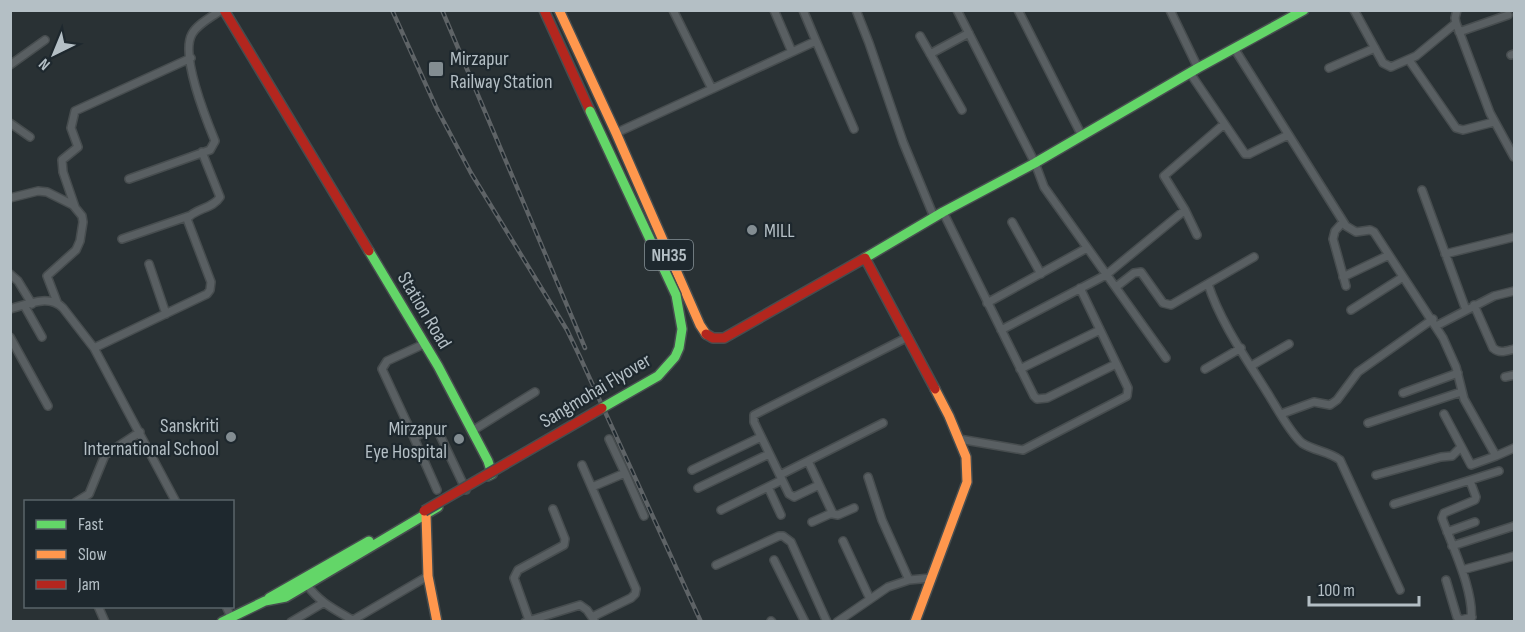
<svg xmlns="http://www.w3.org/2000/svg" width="1525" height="632" font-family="'Sofia Sans Condensed',sans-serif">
  <rect width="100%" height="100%" fill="#293134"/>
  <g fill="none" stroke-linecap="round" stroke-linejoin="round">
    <defs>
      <path id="street" d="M 774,10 L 792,52
        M 803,10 L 816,41
        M 856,10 L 869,43 L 903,142 L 934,217
        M 957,10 L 1035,163 L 1044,187 L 1166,358
        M 1018,10 L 1082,136
        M 1170,10 L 1198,68
        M 1354,10 L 1383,63 L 1391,67 L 1416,56 L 1456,23
        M 1457,10 L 1455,18 L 1456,23 L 1490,113 L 1514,157
        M 1459,32 L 1508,15
        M 920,36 L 962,110
        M 1234,48 L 1346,226 L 1356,232 L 1370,230 L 1374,232 L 1443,338 L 1456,367 L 1464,399 L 1496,456 L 1514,448
        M 930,54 L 969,33
        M 1511,55 L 1514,54
        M 1409,60 L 1456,128 L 1463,130 L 1494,122
        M 10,65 L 45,40
        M 1329,68 L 1375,48
        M 1190,73 L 1245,154 L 1249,154 L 1288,135
        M 712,89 L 816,41 L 854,129
        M 10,123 L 30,137
        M 616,133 L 712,89 L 673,10
        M 129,179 L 210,150 L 215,141 C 206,119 180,55 192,34 C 197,24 212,17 221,10
        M 1422,190 L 1466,310
        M 10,198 L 38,191 L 47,192 L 73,205 L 82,216 L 83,222 L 80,241 L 76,250 L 47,276 L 57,302
        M 75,207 L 63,172 L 62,160 L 78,147 L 71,128 L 75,111 L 191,58
        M 943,212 L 1034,396 L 1037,399 L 1047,398 L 1116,364
        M 1012,222 L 1041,274
        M 1343,222 L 1335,231 L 1333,239 L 1346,286
        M 1197,235 L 1185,210 L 1164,176 L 1223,125
        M 122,239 L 189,216
        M 1445,254 L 1514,237
        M 149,264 L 166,314
        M 10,274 L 18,281 L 32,304
        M 1343,277 L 1389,255
        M 1208,284 C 1221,324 1248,361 1270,397 C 1278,410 1291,434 1302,443 C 1314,451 1328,451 1340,460 L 1400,590
        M 1116,287 L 1134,273 L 1141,272 L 1163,303 L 1171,305 L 1254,257
        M 987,303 L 1087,248
        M 24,305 L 42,337
        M 1474,305 L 1493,348 C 1500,354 1506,351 1514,349
        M 10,309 C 28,304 49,294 63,308 L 94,348 L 176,502
        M 1351,310 L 1403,277
        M 1436,326 L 1494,296 L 1514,291
        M 1001,330 L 1106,275 L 1185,210
        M 10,337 L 48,406
        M 424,344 L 387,361 L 382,369 L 414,438 L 430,428 L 437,429 L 466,490
        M 94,348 L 207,294 L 210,290 L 211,282 L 187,219 C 195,208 213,209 220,197 L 202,152
        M 1251,366 L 1289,344
        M 1020,369 L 1100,330
        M 1205,369 L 1241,348
        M 1505,377 L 1514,375
        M 1403,393 L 1458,373
        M 1281,414 L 1314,402 L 1330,405 L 1337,400 L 1358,372 L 1433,319
        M 1444,414 L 1471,465 L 1496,456
        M 1368,423 L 1461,392
        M 472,431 L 535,392
        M 414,438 L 437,490
        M 959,439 L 1023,450 L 1127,396 L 1128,388 L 1080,288
        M 808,461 L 833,514 L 838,515 L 854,508
        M 582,465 L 636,589 L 635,594 L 631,598 L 592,617
        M 692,470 L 761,437
        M 625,473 L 644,516
        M 780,475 L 883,423
        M 1376,475 L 1441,457 L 1452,456 L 1461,447
        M 868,477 L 882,520 L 909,580
        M 1470,481 L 1476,497 L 1475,500 L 1444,513 L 1442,518 C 1452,546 1475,592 1471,622
        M 819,485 L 794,497 L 789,494 L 754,422 L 754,415 L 908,337
        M 592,487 L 625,473 L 609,439
        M 768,487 L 781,515
        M 698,488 L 769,454
        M 76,502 L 89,494 L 105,455 L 140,432
        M 1394,504 L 1499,471
        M 721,510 L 782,480
        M 812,522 L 832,513
        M 1447,532 L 1475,522
        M 843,541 L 870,599
        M 1452,546 L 1514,526
        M 774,560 L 805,622
        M 716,565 L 779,536 L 783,536 L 791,542 L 827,622
        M 1462,570 L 1514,556
        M 1446,580 L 1457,617 L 1461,620 L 1472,617
        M 307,585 C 321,604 336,610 356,622
        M 98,606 L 105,622
        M 226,606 L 231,617
        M 353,620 L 428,576
        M 529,620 L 514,578 L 518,570 L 564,545 L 565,539 L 553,509
        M 771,621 L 772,622
        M 291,622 L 323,603
        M 525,622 L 580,605 L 587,610 L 594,620
        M 837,622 L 888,587 L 909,580 L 931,578"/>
      <path id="fast" d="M 369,251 L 438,366 L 488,461 L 492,474 L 488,476
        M 865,258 L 943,212 L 1035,163 L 1198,68 L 1304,10
        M 269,598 L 369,541
        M 222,622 L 265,601 L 286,597 L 438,507"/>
      <path id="slow" d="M 559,10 L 616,133 L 700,325 L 706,334
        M 426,515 L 428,576 L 437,622
        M 915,622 L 967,482 L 966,457 L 949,416 L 935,389"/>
      <path id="jam" d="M 224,10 L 369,251
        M 544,10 L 590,111
        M 706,334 L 713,338 L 724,338 L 865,258 L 935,389"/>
    </defs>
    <!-- street casing -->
    <use href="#street" stroke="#474d4f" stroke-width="10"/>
    <!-- fast casing -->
    <use href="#fast" stroke="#474d4f" stroke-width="12"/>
    <!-- slow casing -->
    <use href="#slow" stroke="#474d4f" stroke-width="12"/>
    <!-- jam casing -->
    <use href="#jam" stroke="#474d4f" stroke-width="12"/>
    <!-- street -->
    <use href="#street" stroke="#595f62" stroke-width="7"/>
    <!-- fast -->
    <use href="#fast" stroke="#63d668" stroke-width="9"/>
    <!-- slow -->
    <use href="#slow" stroke="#ff974d" stroke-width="9"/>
    <!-- jam -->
    <use href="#jam" stroke="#b3261e" stroke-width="9"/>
    <defs>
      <path id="rail" d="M 392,10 L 436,107 L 471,173 L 567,330 L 580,357 L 701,622
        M 442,10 L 585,348"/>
    </defs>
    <!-- rail casing -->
    <use href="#rail" stroke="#5e6366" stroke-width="4.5"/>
    <!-- rail -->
    <use href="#rail" stroke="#1e282e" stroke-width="2" stroke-dasharray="7" stroke-linecap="butt"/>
    <defs>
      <path id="fast-bridge" d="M 590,111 L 676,295 L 682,329 L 679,348 L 675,357 L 658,376 L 602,408"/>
      <path id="jam-bridge" d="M 424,511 L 602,408"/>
    </defs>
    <!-- fast-bridge casing -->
    <use href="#fast-bridge" stroke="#474d4f" stroke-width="12" stroke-linecap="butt"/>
    <!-- jam-bridge casing -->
    <use href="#jam-bridge" stroke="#474d4f" stroke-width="12" stroke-linecap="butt"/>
    <!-- fast-bridge -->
    <use href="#fast-bridge" stroke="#63d668" stroke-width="9"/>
    <!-- jam-bridge -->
    <use href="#jam-bridge" stroke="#b3261e" stroke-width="9"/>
  </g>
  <!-- markers -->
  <g fill="#838d92" stroke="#1e282e" stroke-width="2">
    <rect x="428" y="61" width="16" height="16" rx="3"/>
    <circle cx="752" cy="230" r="6"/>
    <circle cx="231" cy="437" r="6"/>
    <circle cx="459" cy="439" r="6"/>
  </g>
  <g text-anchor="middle" stroke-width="4.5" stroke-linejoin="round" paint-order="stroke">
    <!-- shield labels -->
    <rect fill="#1e282e" stroke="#879298" stroke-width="1.5" x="645" y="240" width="48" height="30" rx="4.5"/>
    <g font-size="18" font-weight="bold" fill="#b4bfc5">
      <text x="669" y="261">NH35</text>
    </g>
    <!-- poi labels -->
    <g font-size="20" fill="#b4bfc5" stroke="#1e282e" text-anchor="start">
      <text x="450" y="65">Mirzapur<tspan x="450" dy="23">Railway Station</tspan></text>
      <text x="764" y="237">MILL</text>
      <text x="219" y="432" text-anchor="end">Sanskriti<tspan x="219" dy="23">International School</tspan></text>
      <text x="447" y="435" text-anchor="end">Mirzapur<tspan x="447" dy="23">Eye Hospital</tspan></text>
    </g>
    <!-- street labels -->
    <g font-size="20" fill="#b4bfc5" stroke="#1e282e">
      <text transform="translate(425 310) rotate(59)" y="7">Station Road</text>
      <text transform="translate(595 390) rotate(-31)" y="7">Sangmohai Flyover</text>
    </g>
  </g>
  <!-- border -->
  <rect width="1525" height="632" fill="none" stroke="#b4bfc5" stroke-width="24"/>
  <!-- legend -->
  <rect x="24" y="500" width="210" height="108" fill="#1e282e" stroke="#5a646a" stroke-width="1.5"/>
  <rect x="36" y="520" width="30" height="9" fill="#63d668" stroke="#5a646a" stroke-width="1.5"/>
  <text x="78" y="530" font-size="18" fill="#b4bfc5">Fast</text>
  <rect x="36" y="550" width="30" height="9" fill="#ff974d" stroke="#5a646a" stroke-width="1.5"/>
  <text x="78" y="560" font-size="18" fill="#b4bfc5">Slow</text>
  <rect x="36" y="580" width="30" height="9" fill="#b3261e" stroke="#5a646a" stroke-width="1.5"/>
  <text x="78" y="590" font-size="18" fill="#b4bfc5">Jam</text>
  <!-- north arrow -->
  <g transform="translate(54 54) rotate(223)" stroke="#1e282e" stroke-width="4.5" paint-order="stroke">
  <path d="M0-4.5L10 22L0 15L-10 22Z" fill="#b4bfc5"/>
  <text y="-9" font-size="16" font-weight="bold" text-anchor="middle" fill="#b4bfc5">N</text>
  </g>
  <!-- scale -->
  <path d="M1309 596v9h110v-9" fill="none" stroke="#b4bfc5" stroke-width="3"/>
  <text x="1318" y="596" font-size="18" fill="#b4bfc5" stroke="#1e282e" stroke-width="4.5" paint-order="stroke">100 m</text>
</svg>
